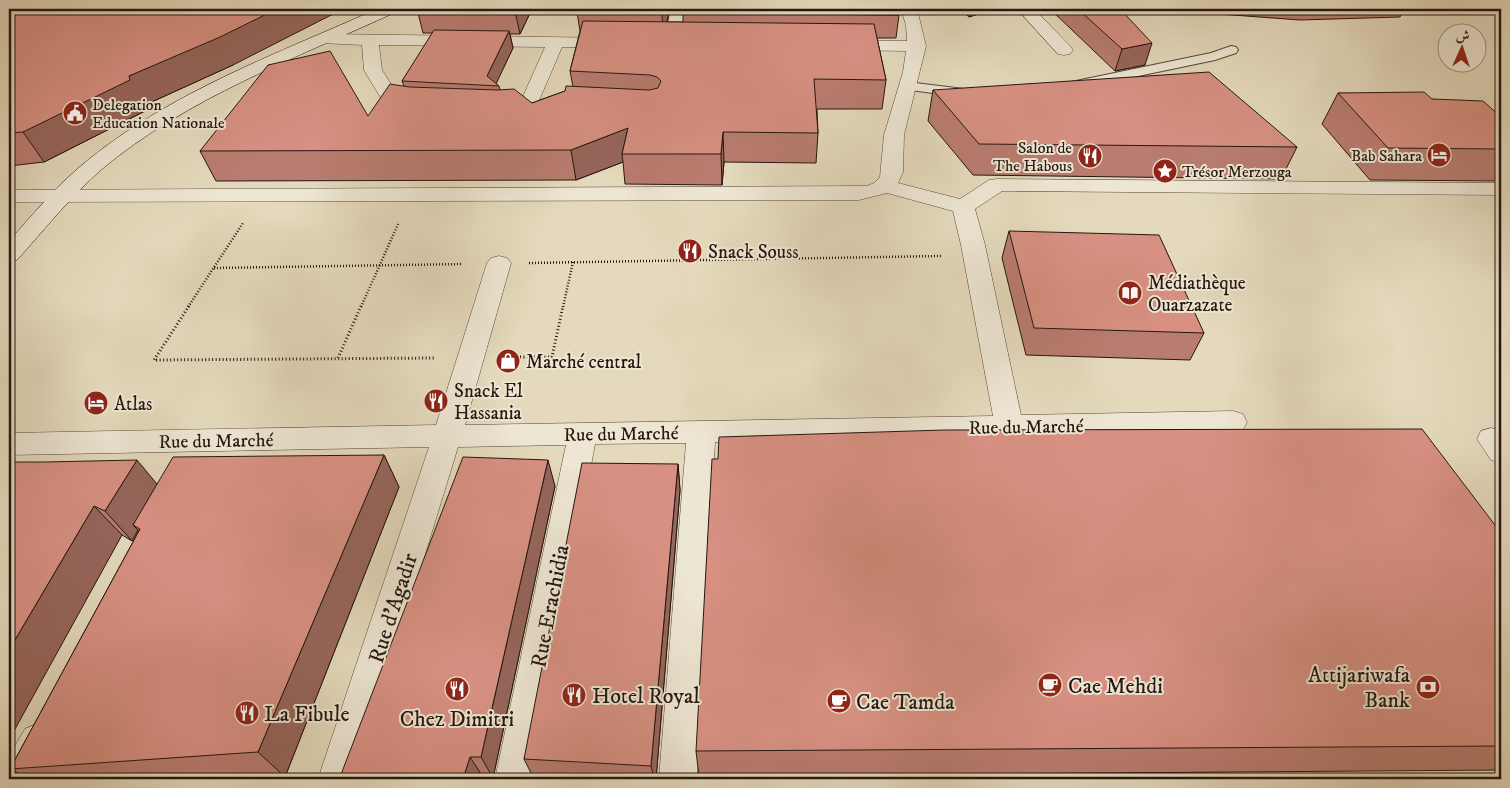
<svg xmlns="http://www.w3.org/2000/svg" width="1510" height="788" font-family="'IM FELL DW Pica',Amiri,serif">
  <rect width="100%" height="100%" fill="#e4d9bc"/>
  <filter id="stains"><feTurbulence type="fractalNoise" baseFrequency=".004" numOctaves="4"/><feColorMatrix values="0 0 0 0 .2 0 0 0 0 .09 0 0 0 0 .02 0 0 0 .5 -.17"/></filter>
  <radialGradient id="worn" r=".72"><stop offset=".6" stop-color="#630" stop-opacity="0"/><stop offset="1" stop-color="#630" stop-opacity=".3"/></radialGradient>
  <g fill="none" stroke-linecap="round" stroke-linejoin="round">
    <defs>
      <path id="lane" d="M 1231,46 L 1236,47 L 1238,50 L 1236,53 L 1215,60 L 1076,89 L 1071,88 L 1069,85 L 1071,82 L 1076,81 L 1211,53 Z
        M 907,82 L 964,89 L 969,90 L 971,93 L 969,96 L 964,97 L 902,89 L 900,86 L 902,83 Z"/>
      <path id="street" d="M 671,9 L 687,9 L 682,43 L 679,47 L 673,48 L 667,47 L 664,43 Z
        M 901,9 L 917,9 L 926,46 L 904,135 L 903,172 L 898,183 L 960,199 L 989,180 L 997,179 L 1501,183 L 1501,195 L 1002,191 L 975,209 L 985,245 L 1021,415 L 1233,411 L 1243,414 L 1247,422 L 1243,430 L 1233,433 L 715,442 L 697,779 L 659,779 L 686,443 L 595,444 L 533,779 L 495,779 L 566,445 L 458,447 L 356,779 L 318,779 L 429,447 L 9,455 L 9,433 L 436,425 L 487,263 L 491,258 L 499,256 L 507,258 L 511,263 L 465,425 L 993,416 L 961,245 L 953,211 L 887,193 L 859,200 L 9,202 L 9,190 L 867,186 L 874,183 L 880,177 L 884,135 L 903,72 L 906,51 L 840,50 L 834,49 L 831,45 L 834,41 L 840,40 L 907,41 L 906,25 Z
        M 1017,9 L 1034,9 L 1070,46 L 1073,50 L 1070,54 L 1064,55 L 1058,54 Z
        M 326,34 L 615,38 L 621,39 L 624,43 L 621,47 L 615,48 L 562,47 L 535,110 C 521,117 504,120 489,116 L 486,112 L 489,108 L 513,106 L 520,103 L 545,47 L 379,45 L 382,70 L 398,95 L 407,101 L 423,105 L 426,109 L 423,113 L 416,115 L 394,110 L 384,103 L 364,70 L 362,45 L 320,43 L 317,39 L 320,35 Z
        M 1491,428 L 1501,431 L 1501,463 L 1491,460 L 1477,439 L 1481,431 Z
        M 38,723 L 51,729 L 57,742 L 38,779 L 9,779 L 9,756 L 25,729 Z"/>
      <path id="secondary" d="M 377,9 L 398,9 L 396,12 C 296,58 187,98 102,169 C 71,196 45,229 17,260 L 9,262 L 9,241 C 34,213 59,183 88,160 C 173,91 279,53 377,9 Z"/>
    </defs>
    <!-- lane casing -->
    <use href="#lane" stroke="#55473b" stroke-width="2"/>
    <!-- street casing -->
    <use href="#street" stroke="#55473b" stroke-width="1"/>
    <!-- secondary casing -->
    <use href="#secondary" stroke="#251610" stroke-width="1"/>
    <!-- path-far1 -->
    <path stroke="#251610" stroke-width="2.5" stroke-dasharray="1 2" stroke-linecap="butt" d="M 529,263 L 941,256
      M 214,268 L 463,264
      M 188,307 L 243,223
      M 361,307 L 399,222
      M 563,307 L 573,262"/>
    <!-- path -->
    <path stroke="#251610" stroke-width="3" stroke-dasharray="1 2.5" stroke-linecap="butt" d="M 189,306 L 154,360 L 435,358
      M 506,357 L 552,357 L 563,306
      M 338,358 L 361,306"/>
    <!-- lane -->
    <use href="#lane" fill="#ede6d3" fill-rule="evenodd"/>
    <!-- street -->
    <use href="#street" fill="#ede6d3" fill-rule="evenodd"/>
    <!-- secondary -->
    <use href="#secondary" fill="#ede6d3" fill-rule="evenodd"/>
  </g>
  <!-- wall -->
  <path fill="#b97c70" stroke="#251610" d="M 9,9 L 233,65 L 145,105 L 147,110 L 44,162 L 9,166 Z
    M 417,9 L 532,9 L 520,34 L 510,34 L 513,48 L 496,83 L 499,86 L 500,90 L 532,103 L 565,91 L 573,87 L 570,71 L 580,31 L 577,12 L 579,9 L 670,9 L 667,22 L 683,22 L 683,13 L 899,15 L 896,38 L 877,38 L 886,80 L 882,109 L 817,109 L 818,133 L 816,163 L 724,162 L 722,185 L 625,184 L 623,162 L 576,180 L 216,181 L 200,151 L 368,116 L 404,86 L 402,81 L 433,33 L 423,33 Z
    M 960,9 L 993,9 L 969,17 Z
    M 1050,9 L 1120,9 L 1145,65 L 1115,71 Z
    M 1188,9 L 1404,9 L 1400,17 L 1300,20 L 1192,12 Z
    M 933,90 L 1297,147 L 1281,179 L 973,175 L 928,121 Z
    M 1338,93 L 1432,99 L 1501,117 L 1501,181 L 1370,180 L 1322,124 Z
    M 1009,231 L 1204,333 L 1190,360 L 1026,355 L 1002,258 Z
    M 384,455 L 399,487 L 285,777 L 254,779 L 29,779 L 10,769 L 139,531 L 138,530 L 132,541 L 122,535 L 9,462 L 157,484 Z
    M 678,464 L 680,490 L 656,779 L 534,779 L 524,759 Z
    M 555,486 L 493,778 L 483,777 L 482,779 L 343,779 L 340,777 Z
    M 1501,533 L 1501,770 L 699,776 L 696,751 Z"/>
  <!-- shaded-wall -->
  <path fill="#96655b" stroke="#251610" d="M 277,9 L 343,9 L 233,65 L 145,105 L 147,110 L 44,162 L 23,132 L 129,76 Z
    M 516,9 L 532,9 L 520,34 L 515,11 Z
    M 663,9 L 670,9 L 663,36 L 662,13 Z
    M 971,9 L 993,9 L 969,17 Z
    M 509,31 L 513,48 L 495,86 L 487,76 Z
    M 1152,43 L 1145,65 L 1115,71 L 1122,49 Z
    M 628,128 L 622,154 L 623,162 L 576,180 L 571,150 Z
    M 723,132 L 724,162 L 722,185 L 721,154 Z
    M 384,455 L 399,487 L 285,777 L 258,752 Z
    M 137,460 L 162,490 L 133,525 L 138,530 L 132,541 L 105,511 Z
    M 548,460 L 555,486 L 493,778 L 481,757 Z
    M 678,464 L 680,490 L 656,779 L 654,779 L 651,766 Z
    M 94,506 L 122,535 L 9,740 L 9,650 Z
    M 470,757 L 483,777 L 482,779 L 463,779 Z"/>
  <!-- building -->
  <path fill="#d79082" stroke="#251610" d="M 9,9 L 277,9 L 220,37 L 129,76 L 130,80 L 23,132 L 9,133 Z
    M 417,9 L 516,9 L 515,11 Z
    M 579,9 L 663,9 L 662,13 L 577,12 Z
    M 684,9 L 898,9 L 899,15 L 683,13 Z
    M 1078,9 L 1120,9 L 1152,43 L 1122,49 Z
    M 583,21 L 874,24 L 886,80 L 814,79 L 818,133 L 723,132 L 721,154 L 622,154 L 628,128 L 571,150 L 200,151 L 268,65 L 330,51 L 368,116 L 390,84 L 409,87 L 498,90 L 514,89 L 532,103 L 565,91 L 566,86 L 649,90 L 658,88 L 661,81 L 657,77 L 650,75 L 570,71 Z
    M 434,30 L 509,31 L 487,76 L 499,86 L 402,81 Z
    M 1209,72 L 1297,147 L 979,144 L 933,90 Z
    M 1424,92 L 1432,99 L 1483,101 L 1501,117 L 1501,149 L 1388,148 L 1338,93 Z
    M 1009,231 L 1159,235 L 1204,333 L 1034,328 Z
    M 1422,429 L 1501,533 L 1501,746 L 696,751 L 712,459 L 718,459 L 719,437 L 944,430 Z
    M 384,455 L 258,752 L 10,769 L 140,529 L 133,525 L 173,457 Z
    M 463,457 L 548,460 L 481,757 L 470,757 L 463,779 L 379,779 L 340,777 Z
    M 137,460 L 105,511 L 94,506 L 9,650 L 9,462 L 44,462 Z
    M 582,463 L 678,464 L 651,766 L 524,759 Z"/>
  <!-- icons -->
  <defs>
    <symbol id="civic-disc" viewBox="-11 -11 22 22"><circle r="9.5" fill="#8f2418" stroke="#ede6d3"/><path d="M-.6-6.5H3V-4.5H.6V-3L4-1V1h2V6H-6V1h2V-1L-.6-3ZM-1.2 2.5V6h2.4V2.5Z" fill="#fff"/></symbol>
    <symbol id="hotel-disc" viewBox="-11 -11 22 22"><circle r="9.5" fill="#8f2418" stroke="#ede6d3"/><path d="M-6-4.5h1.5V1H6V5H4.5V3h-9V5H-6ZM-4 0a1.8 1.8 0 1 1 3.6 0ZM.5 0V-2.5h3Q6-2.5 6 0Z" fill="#fff"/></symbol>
    <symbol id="restaurant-disc" viewBox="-11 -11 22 22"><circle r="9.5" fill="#8f2418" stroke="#ede6d3"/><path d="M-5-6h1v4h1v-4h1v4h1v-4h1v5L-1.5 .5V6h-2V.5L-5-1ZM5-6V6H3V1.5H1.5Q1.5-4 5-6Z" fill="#fff"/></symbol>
    <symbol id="sight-disc" viewBox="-11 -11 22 22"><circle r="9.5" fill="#8f2418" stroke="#ede6d3"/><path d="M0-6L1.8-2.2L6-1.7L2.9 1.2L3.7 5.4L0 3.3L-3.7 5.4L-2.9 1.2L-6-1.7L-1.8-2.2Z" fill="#fff"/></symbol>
    <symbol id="library-disc" viewBox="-11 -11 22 22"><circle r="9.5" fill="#8f2418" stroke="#ede6d3"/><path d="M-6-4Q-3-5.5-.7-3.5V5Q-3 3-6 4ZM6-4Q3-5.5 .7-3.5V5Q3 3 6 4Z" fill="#fff"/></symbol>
    <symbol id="shop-disc" viewBox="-11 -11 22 22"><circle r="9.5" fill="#8f2418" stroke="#ede6d3"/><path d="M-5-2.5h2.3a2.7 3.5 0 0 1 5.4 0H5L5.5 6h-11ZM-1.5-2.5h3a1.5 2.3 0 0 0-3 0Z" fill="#fff"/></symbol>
    <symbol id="cafe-disc" viewBox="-11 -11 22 22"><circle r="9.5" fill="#8f2418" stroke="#ede6d3"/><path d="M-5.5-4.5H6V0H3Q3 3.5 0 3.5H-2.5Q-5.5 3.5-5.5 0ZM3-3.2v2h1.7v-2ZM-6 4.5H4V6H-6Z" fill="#fff"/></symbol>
    <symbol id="bank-disc" viewBox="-11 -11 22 22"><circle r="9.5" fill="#8f2418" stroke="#ede6d3"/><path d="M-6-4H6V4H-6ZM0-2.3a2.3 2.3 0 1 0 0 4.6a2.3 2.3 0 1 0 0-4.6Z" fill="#fff"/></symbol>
  </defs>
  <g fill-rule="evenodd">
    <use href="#civic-disc" x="61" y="99" width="28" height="28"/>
    <use href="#hotel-disc" x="1425" y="141" width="28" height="28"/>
    <use href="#restaurant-disc" x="1076" y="142" width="28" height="28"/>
    <use href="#sight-disc" x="1151" y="157" width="28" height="28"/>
    <use href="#restaurant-disc" x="676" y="237" width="28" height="28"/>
    <use href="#library-disc" x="1116" y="279" width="28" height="28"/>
    <use href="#shop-disc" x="494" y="347" width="28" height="28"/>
    <use href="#restaurant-disc" x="422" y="387" width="28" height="28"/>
    <use href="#hotel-disc" x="82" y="389" width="28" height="28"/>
    <use href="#cafe-disc" x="1036" y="671" width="28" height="28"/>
    <use href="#bank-disc" x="1414" y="673" width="28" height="28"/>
    <use href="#restaurant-disc" x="443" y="675" width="28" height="28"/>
    <use href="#restaurant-disc" x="560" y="681" width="28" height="28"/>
    <use href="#cafe-disc" x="825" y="687" width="28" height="28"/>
    <use href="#restaurant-disc" x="233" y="699" width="28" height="28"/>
  </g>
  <g text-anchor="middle" stroke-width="4" stroke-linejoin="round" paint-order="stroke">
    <!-- far-poi labels -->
    <g font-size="16" fill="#251610" stroke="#ede6d3" text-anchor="start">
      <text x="92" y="110">Delegation<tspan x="92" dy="18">Education Nationale</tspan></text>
      <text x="1072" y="153" text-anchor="end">Salon de<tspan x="1072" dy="18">The Habous</tspan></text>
      <text x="1422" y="161" text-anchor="end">Bab Sahara</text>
      <text x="1182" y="177">Trésor Merzouga</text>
    </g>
    <!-- poi labels -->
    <g font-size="19" fill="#251610" stroke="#ede6d3" text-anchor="start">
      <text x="708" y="258">Snack Souss</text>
      <text x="1148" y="289">Médiathèque<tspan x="1148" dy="22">Ouarzazate</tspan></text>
      <text x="526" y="368">Marché central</text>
      <text x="454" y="397">Snack El<tspan x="454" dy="22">Hassania</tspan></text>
      <text x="114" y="410">Atlas</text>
    </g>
    <!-- street labels -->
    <g font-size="19" fill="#251610" stroke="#ede6d3">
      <text transform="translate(1026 426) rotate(-1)" y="7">Rue du Marché</text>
      <text transform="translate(621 433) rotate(-1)" y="7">Rue du Marché</text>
      <text transform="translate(216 440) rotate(-1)" y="7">Rue du Marché</text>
    </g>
    <!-- near-street labels -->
    <g font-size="22" fill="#251610" stroke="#ede6d3">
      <text transform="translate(549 606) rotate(-79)" y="8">Rue Erachidia</text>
      <text transform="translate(392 608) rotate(-72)" y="8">Rue d'Agadir</text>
    </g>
    <!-- near-poi labels -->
    <g font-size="22" fill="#251610" stroke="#ede6d3" text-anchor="start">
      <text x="1410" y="682" text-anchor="end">Attijariwafa<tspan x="1410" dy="25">Bank</tspan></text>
      <text x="1068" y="693">Cae Mehdi</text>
      <text x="592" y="703">Hotel Royal</text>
      <text x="856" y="709">Cae Tamda</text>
      <text x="264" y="721">La Fibule</text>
      <text x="457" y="726" text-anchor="middle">Chez Dimitri</text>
    </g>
  </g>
  <!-- margin -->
  <rect width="1510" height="788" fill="none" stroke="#e4d9bc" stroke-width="30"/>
  <rect x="10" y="10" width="1490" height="768" fill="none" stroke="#251610" stroke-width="2.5"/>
  <rect x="15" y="15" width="1480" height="758" fill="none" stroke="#251610"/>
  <!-- north arrow -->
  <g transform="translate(1462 48) rotate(3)"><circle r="24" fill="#ede6d3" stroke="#9d9385"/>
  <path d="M0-4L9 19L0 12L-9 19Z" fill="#8f2418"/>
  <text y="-8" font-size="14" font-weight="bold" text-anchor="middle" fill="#251610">ش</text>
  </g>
  <rect width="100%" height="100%" filter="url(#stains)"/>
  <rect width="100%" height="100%" fill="url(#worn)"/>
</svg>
